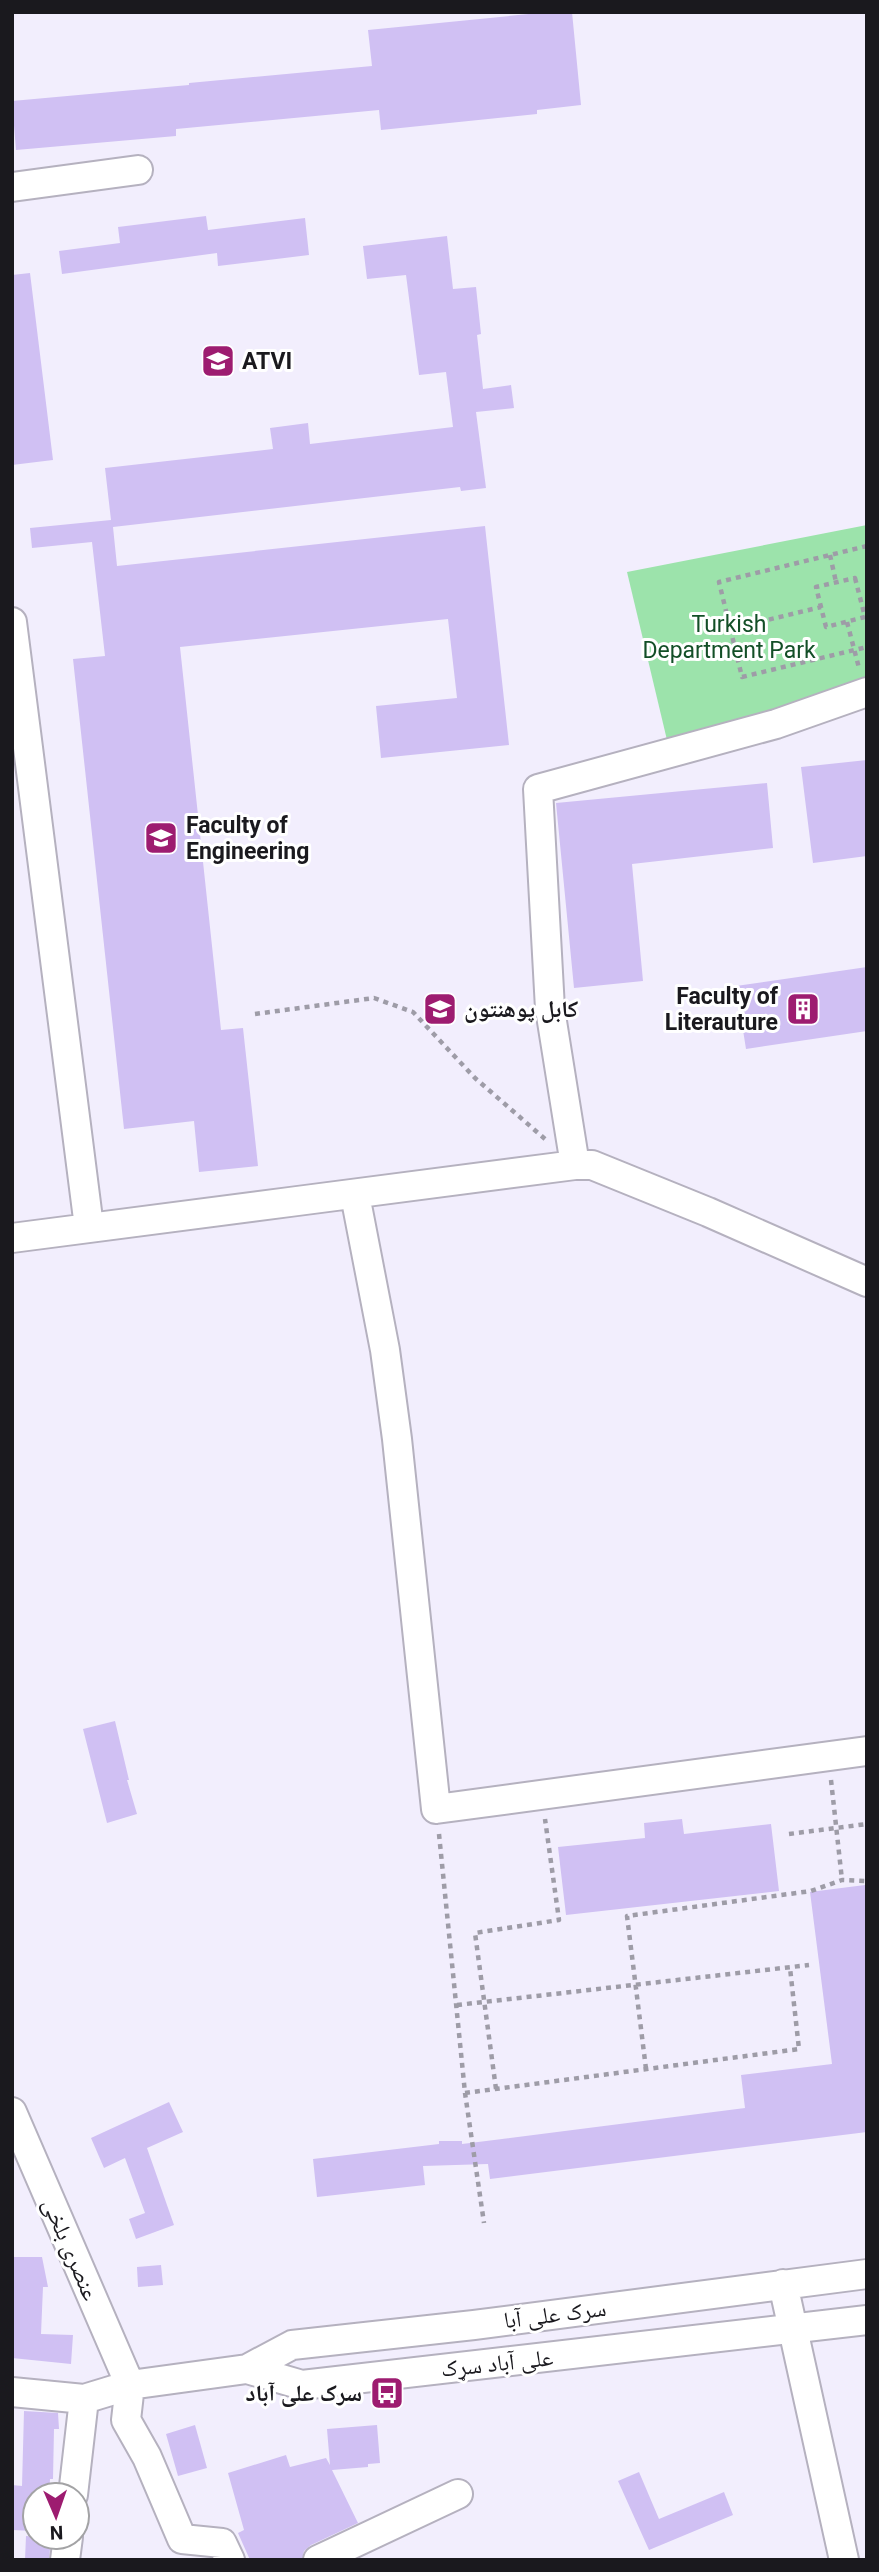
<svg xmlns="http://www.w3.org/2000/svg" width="879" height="2572" font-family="Roboto,'Noto Naskh Arabic',sans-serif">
  <rect width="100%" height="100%" fill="#f2eefd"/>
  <!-- green -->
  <path fill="#9ce3ab" d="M 867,525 L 867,687 L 667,740 L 627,572 Z"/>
  <!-- building -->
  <path fill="#d0c0f3" d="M 549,12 L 572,12 L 581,105 L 537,110 L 537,114 L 381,130 L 379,110 L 176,129 L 176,136 L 16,150 L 12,101 L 189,85 L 189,83 L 372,66 L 368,30 Z
    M 206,216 L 208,230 L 305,218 L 309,255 L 218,266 L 217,253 L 62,274 L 59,251 L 120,243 L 118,227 Z
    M 447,236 L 453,289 L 476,287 L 481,334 L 477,335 L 483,389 L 511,385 L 514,408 L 476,412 L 486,488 L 461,491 L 460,487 L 113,527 L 117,566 L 485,526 L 509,745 L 381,758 L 376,706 L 457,698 L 448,619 L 180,647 L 221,1030 L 243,1028 L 258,1166 L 199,1172 L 194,1121 L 124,1129 L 73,659 L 105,656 L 92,542 L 32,548 L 30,528 L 111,520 L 105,468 L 273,449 L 270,428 L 308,423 L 310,444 L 453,427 L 446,372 L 419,375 L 406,275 L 367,279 L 363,246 Z
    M 30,273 L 53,460 L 12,465 L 12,275 Z
    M 867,760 L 867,856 L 813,863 L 801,767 Z
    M 767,783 L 773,848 L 632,864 L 643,981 L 574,988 L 556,803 Z
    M 867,967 L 867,1031 L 746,1049 L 736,986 Z
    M 115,1721 L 129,1780 L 127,1780 L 137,1814 L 107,1823 L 83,1729 Z
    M 682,1819 L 684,1834 L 771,1824 L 779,1891 L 566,1915 L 558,1847 L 645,1838 L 644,1823 Z
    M 865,1885 L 867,2132 L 490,2179 L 488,2164 L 423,2166 L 425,2185 L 317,2197 L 313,2159 L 439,2144 L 439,2141 L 462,2141 L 462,2144 L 745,2108 L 741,2075 L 832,2064 L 810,1892 Z
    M 169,2102 L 183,2132 L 147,2148 L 174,2225 L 136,2239 L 129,2219 L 145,2213 L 125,2158 L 104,2168 L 91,2138 Z
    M 12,2257 L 42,2257 L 48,2287 L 43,2287 L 41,2334 L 73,2335 L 71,2364 L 12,2358 Z
    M 161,2265 L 163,2285 L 138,2287 L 137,2267 Z
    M 24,2411 L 58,2413 L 59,2429 L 54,2429 L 53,2479 L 50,2479 L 49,2495 L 35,2495 L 35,2531 L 12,2530 L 12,2485 L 22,2486 Z
    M 195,2425 L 207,2468 L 178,2476 L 166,2434 Z
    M 377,2425 L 380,2463 L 368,2464 L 368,2467 L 332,2470 L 358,2523 L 311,2545 L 304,2551 L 302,2560 L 250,2560 L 238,2533 L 244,2530 L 228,2473 L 286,2455 L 290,2467 L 326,2458 L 330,2465 L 327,2429 Z
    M 639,2472 L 659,2519 L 724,2492 L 733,2515 L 649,2550 L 618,2481 Z
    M 26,2536 L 51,2538 L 49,2560 L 25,2560 Z"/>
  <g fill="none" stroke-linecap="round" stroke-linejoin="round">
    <defs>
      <path id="minor" d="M 12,187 L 138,170
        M 12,622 L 89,1227
        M 575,1165 L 550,1009 L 538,789 L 776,724 L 867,692
        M 355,1195 L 385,1350 L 397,1439 L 436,1809 L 867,1751
        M 12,1238 C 200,1212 387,1191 575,1165 L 592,1165 L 708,1212 L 867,1282
        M 12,2112 L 130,2385 L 126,2420 L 147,2457 L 182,2539 L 222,2543 L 230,2560
        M 783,2284 L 844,2560
        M 247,2369 L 292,2345 L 474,2325 L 867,2274
        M 12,2392 L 84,2399 L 130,2385 L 247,2369 L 302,2385 L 867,2320
        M 73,2495 L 84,2399
        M 65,2560 L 68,2537
        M 318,2560 L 458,2494"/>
    </defs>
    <!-- minor casing -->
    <use href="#minor" stroke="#b5b1bf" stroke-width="32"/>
    <!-- path -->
    <path stroke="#9e9ca7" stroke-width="4.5" stroke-dasharray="5 5" stroke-linecap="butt" d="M 867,546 L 719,582 L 742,677 L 867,647
      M 830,555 L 836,582
      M 855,578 L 865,617 L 826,627 L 816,587 Z
      M 847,622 L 859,668
      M 730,629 L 821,607
      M 255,1014 L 374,998 L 413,1012 L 475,1078 L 545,1139
      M 831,1780 L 842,1880
      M 439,1834 L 465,2093 L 484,2223
      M 789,1834 L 867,1824
      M 457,2005 L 809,1965
      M 646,2069 L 627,1916 L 811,1891 L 842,1880 L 867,1881
      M 496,2089 L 475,1933 L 559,1920 L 545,1819
      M 465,2093 L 799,2049 L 790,1968"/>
    <!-- minor -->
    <use href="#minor" stroke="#fff" stroke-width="28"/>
  </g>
  <!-- icons -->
  <defs>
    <symbol id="university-square" viewBox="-11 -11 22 22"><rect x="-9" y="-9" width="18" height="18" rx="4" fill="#9d1c70" stroke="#fff"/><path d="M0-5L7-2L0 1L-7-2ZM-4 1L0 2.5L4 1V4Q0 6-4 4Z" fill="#fff"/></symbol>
    <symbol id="building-square" viewBox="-11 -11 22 22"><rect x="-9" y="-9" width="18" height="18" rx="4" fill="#9d1c70" stroke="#fff"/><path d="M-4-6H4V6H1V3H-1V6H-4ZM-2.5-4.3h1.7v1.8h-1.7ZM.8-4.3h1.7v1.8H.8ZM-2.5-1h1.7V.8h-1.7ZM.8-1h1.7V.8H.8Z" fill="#fff"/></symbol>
    <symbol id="bus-square" viewBox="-11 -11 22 22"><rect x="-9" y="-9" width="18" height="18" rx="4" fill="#9d1c70" stroke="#fff"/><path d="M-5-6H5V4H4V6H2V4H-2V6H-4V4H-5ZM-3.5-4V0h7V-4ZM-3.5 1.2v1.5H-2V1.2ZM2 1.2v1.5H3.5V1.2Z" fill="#fff"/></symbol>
  </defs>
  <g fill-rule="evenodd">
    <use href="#university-square" x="199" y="342" width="38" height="38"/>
    <use href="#university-square" x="142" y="819" width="38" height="38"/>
    <use href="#university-square" x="421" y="990" width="38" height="38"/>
    <use href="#building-square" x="784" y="990" width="38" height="38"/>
    <use href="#bus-square" x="368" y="2374" width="38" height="38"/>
  </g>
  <g text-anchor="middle" stroke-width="6" stroke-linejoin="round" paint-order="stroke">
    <!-- poi labels -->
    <g font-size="23" font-weight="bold" fill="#1a191e" stroke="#fff" text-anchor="start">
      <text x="242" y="369">ATVI</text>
      <text x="186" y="833">Faculty of<tspan x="186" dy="26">Engineering</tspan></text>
      <text x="778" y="1004" text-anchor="end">Faculty of<tspan x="778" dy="26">Literauture</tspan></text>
      <text x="464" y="1017">کابل پوهنتون</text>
      <text x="362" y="2401" text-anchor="end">سرک علی آباد</text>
    </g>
    <!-- park labels -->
    <g font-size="23" fill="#134f27" stroke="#fff">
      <text x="729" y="632">Turkish<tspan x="729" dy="26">Department Park</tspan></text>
    </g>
    <!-- street labels -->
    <g font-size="23" fill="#1a191e" stroke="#fff">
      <text transform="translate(71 2249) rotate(67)" y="8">عنصری بلخی</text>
      <text transform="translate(555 2314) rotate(-7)" y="8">سرک علی آبا</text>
      <text transform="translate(497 2363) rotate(-6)" y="8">علی آباد سړک</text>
    </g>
  </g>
  <!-- border -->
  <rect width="879" height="2572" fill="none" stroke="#1a191e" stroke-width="28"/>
  <!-- north arrow -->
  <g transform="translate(56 2516) rotate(178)"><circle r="33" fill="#ffffff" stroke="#a3a3a5" stroke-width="2"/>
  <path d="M0-5L12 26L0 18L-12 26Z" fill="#9d1c70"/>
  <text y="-10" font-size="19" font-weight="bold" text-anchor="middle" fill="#1a191e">N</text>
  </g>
</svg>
